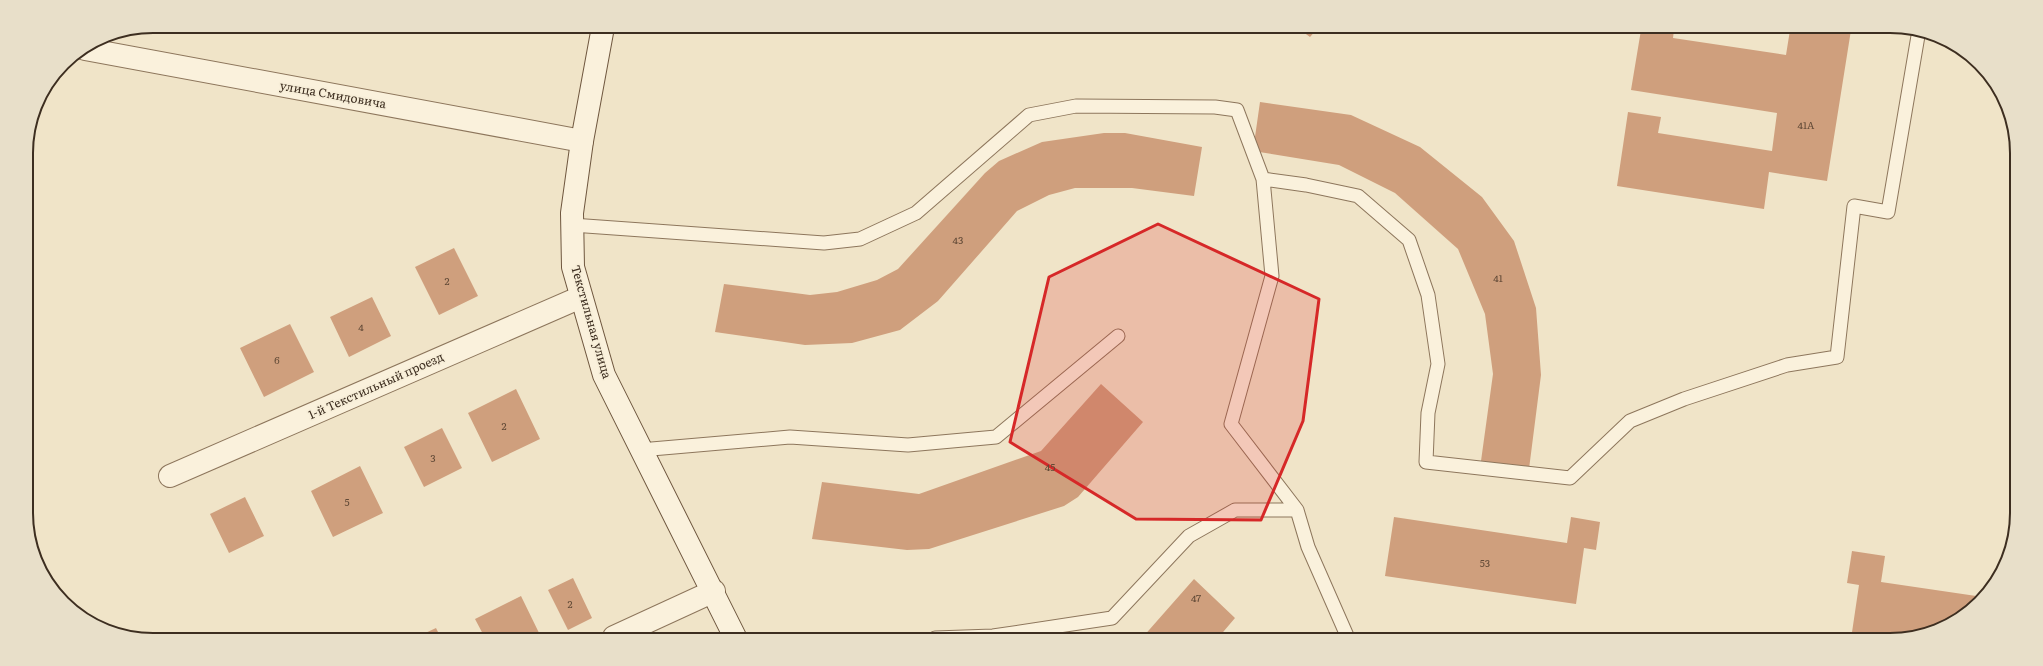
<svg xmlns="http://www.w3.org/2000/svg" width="2043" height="666" font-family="Literata,serif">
  <rect width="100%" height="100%" fill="#f0e4c8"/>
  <!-- building -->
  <path fill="#cf9f7d" d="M 1018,28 L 1032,28 L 1032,31 Z
    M 1299,29 L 1317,29 L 1310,37 Z
    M 1641,30 L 1674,30 L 1673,38 L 1786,55 L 1790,30 L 1851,30 L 1827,181 L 1769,172 L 1764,209 L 1617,186 L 1628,112 L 1661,117 L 1658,133 L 1772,151 L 1777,113 L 1631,90 Z
    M 1260,102 L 1351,115 L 1420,147 L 1482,197 L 1514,241 L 1536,308 L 1541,375 L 1529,469 L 1481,461 L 1493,374 L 1485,314 L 1458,249 L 1395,193 L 1339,165 L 1253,151 Z
    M 1104,133 L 1125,133 L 1202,147 L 1194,196 L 1132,188 L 1075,188 L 1049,195 L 1017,211 L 938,301 L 900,330 L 852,343 L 805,345 L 715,332 L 724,284 L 810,295 L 837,292 L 877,280 L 898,269 L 985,173 L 999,161 L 1042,142 Z
    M 454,248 L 478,296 L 439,315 L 415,267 Z
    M 372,297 L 391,336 L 349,357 L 330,317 Z
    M 290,324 L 314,372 L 264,397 L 240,348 Z
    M 1101,384 L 1143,422 L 1078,497 L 1064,506 L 929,549 L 907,550 L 812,539 L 822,482 L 919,494 L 1041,451 Z
    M 516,389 L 540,439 L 492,462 L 468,413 Z
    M 442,428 L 462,468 L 424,487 L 404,447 Z
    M 360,466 L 383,513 L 333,537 L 311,491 Z
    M 245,497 L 264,536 L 229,553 L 210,514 Z
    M 1394,517 L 1567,543 L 1571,517 L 1600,522 L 1596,550 L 1584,548 L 1576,604 L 1385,576 Z
    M 1852,551 L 1885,556 L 1881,582 L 1983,597 L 1967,614 L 1931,633 L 1898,640 L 1851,639 L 1859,585 L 1847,583 Z
    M 573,578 L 592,618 L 568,630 L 548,590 Z
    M 1194,579 L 1235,618 L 1218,638 L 1142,638 Z
    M 521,596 L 541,637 L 484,636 L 475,619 Z
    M 436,628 L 440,636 L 419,636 Z"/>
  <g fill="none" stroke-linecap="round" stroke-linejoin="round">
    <defs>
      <path id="lane" d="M 1263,179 L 1306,185 L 1358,196 L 1409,240 L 1428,295 L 1438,364 L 1428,413 L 1426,462 L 1570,478 L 1630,421 L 1684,399 L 1787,365 L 1837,357 L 1854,206 L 1888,212 L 1919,30
        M 572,225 L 824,243 L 860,239 L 916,213 L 1029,115 L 1076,106 L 1215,107 L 1237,110 L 1263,179 L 1272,276 L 1231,424 L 1297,510 L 1308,547 L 1348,638
        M 640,450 L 790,437 L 908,445 L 996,437 L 1118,336
        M 935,638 L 993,636 L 1112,618 L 1189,536 L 1235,510 L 1297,510"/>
      <path id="street" d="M 85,49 L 582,141
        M 170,476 L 581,297
        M 614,637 L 714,591"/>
      <path id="secondary" d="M 603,27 L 582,141 L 572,213 L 573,267 L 604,375 L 735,637"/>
    </defs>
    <!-- lane casing -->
    <use href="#lane" stroke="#8d765c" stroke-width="15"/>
    <!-- street casing -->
    <use href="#street" stroke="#8d765c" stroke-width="24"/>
    <!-- secondary casing -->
    <use href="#secondary" stroke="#6f573f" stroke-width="24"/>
    <!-- lane -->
    <use href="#lane" stroke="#faf1dc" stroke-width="13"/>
    <!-- street -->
    <use href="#street" stroke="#faf1dc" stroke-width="22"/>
    <!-- secondary -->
    <use href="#secondary" stroke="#faf1dc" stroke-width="22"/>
  </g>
  <!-- marked area -->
  <path fill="#d62828" fill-opacity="0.2" stroke="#d62828" stroke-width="3" stroke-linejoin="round" d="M 1158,224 L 1319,299 L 1303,421 L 1261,520 L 1136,519 L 1010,442 L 1049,277 Z"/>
  <g text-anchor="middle" stroke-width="3.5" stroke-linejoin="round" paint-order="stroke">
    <!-- number labels -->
    <g font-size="10" fill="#624a37">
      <text x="1806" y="129">41А</text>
      <text x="958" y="244">43</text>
      <text x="1498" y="282">41</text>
      <text x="447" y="285">2</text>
      <text x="361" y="331">4</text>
      <text x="277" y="364">6</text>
      <text x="504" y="430">2</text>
      <text x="433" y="462">3</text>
      <text x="1050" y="471">45</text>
      <text x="347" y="506">5</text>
      <text x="1485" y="567">53</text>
      <text x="1196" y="602">47</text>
      <text x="570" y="608">2</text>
    </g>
    <!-- street labels -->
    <g font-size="12" fill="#3d2e20" stroke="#f7eed8">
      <text transform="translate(333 95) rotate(10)" y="4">улица Смидовича</text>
      <text transform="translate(591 322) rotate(74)" y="4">Текстильная улица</text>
      <text transform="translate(376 386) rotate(-24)" y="4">1-й Текстильный проезд</text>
    </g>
  </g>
  <!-- crop -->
  <path d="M0 0H2043V666H0ZM153 33H1890A120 120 0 0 1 2010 153V513A120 120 0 0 1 1890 633H153A120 120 0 0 1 33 513V153A120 120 0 0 1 153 33Z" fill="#e8dfc9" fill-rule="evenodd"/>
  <path fill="none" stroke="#3d2e20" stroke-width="2" d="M153 33H1890A120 120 0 0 1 2010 153V513A120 120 0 0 1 1890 633H153A120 120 0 0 1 33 513V153A120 120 0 0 1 153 33Z"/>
</svg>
